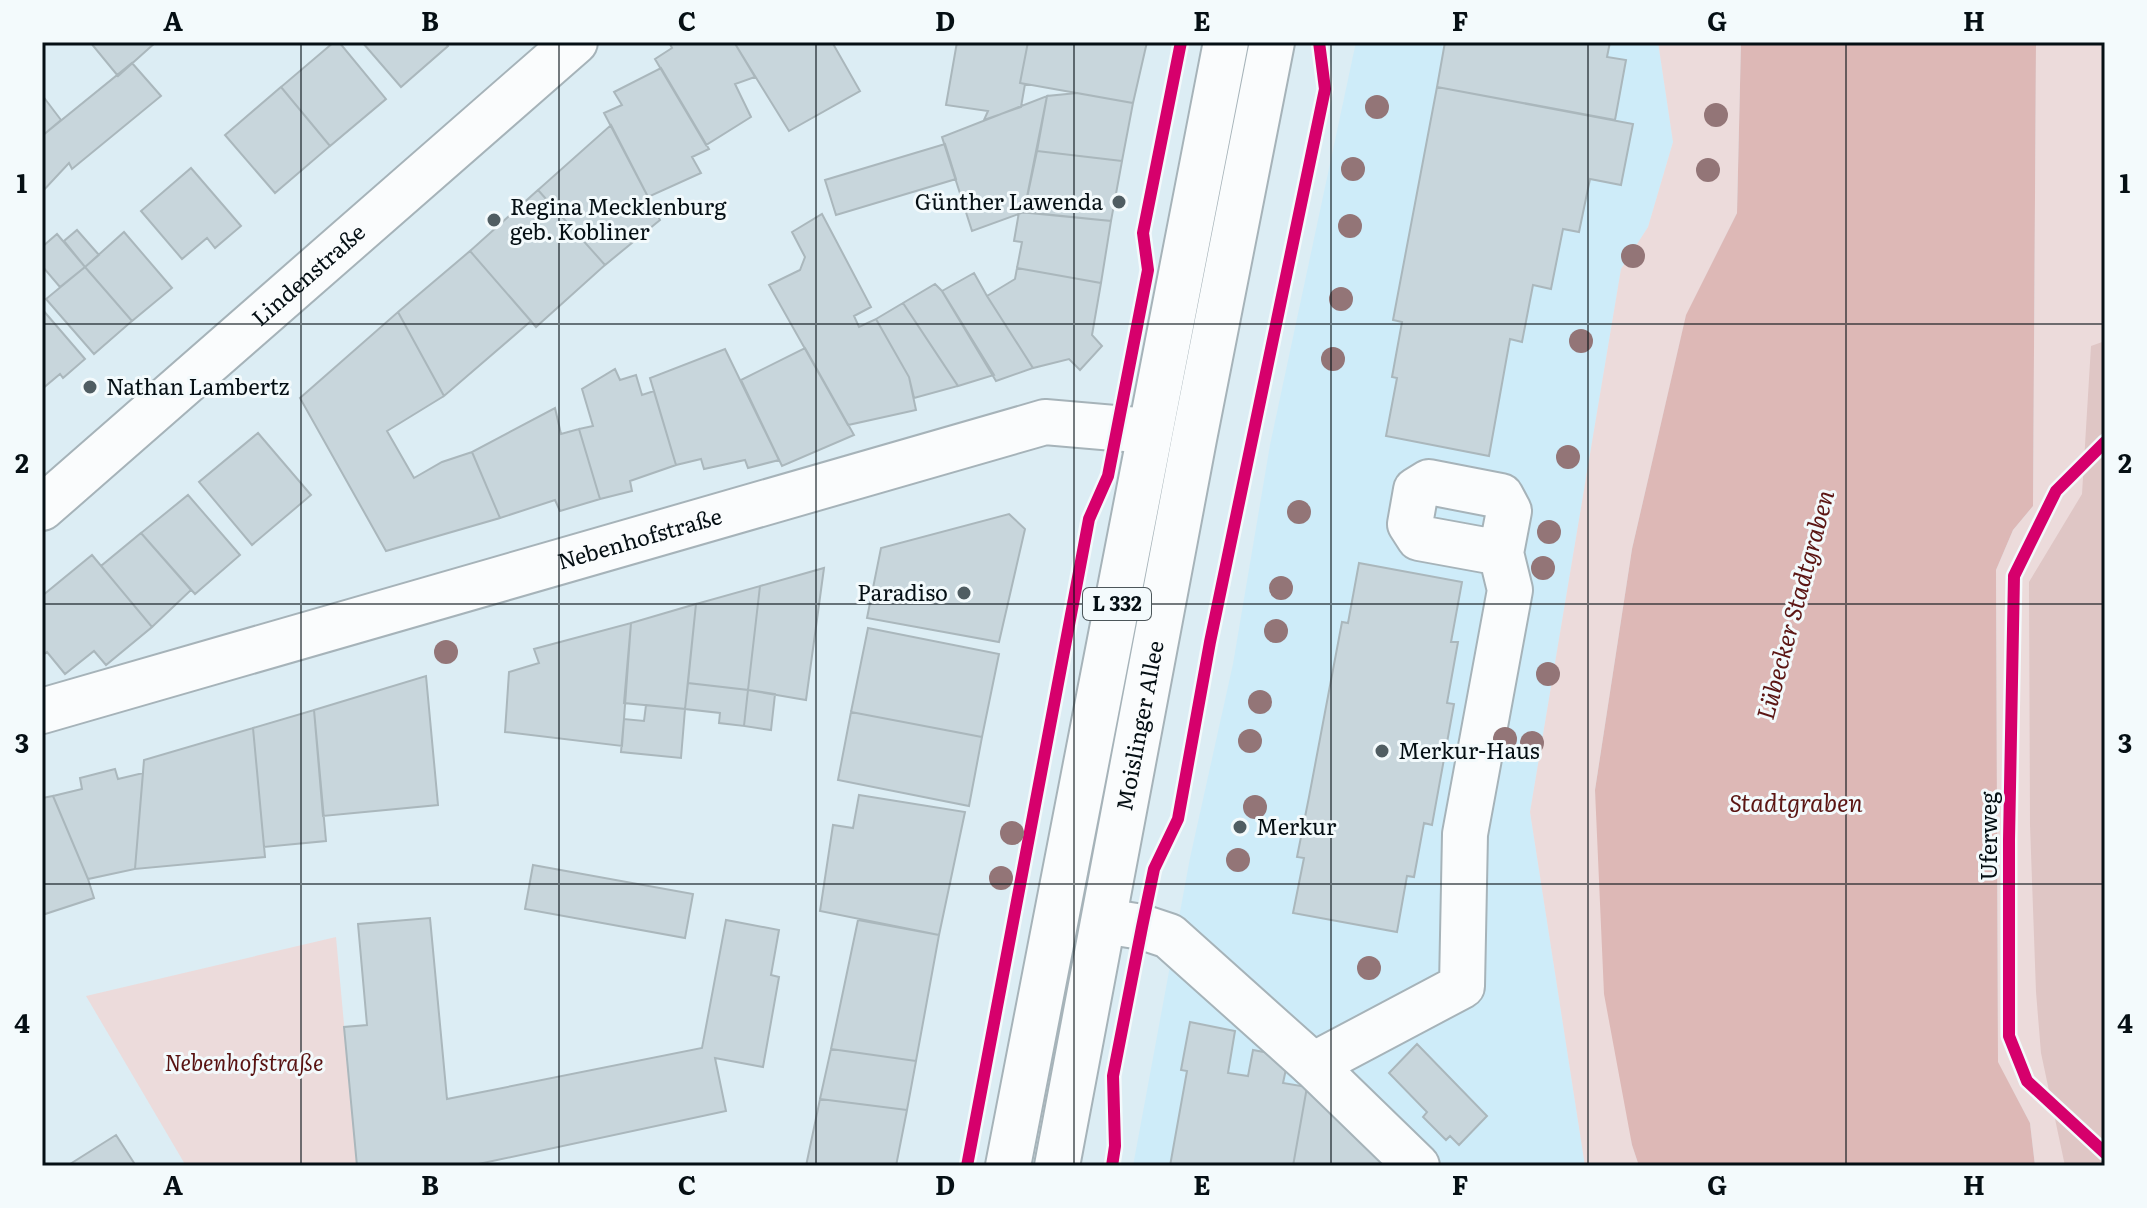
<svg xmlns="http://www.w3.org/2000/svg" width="2147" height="1208" font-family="Literata,serif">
  <rect width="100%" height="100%" fill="#dcedf4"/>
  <!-- built -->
  <path fill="#ceecf9" d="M 1356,42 L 1658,42 L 1673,142 L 1648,227 L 1621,269 L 1530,812 L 1585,1166 L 1484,1166 L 1481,1163 L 1480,1166 L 1133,1166 L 1190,858 L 1233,664 L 1270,445 Z"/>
  <!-- green -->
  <path fill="#ecdbdb" d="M 1658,42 L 1741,42 L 1737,213 L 1686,316 L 1632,549 L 1595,790 L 1632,1145 L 1639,1166 L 1585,1166 L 1530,812 L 1621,269 L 1648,227 L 1673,142 Z
    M 2036,42 L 2105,42 L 2105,1166 L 2035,1166 L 2030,1123 L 1998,1063 L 1996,570 L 2013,530 L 2033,506 Z
    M 336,937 L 357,1166 L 186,1166 L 86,996 Z"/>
  <!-- forest -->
  <path fill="#dfc6c5" d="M 2105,341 L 2105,1166 L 2065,1166 L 2041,1053 L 2036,992 L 2030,825 L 2029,582 L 2082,494 L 2091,346 Z"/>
  <!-- water -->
  <path fill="#ddb8b6" d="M 1741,42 L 2036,42 L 2033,506 L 2013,530 L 1996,570 L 1998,1062 L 2030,1123 L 2035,1166 L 1639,1166 L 1632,1145 L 1604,994 L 1595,790 L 1632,549 L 1686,315 L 1737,213 Z"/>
  <!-- building -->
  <path fill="#c8d6dc" stroke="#aab7bc" stroke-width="2" d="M 90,42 L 156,42 L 118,76 Z
    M 334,42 L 339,42 L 386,99 L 330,146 L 281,87 Z
    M 362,42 L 445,42 L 448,46 L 401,87 Z
    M 669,42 L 734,42 L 755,77 L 735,84 L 751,117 L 706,145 L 655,59 L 672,48 Z
    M 734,42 L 832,42 L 860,91 L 789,131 Z
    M 957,42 L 1028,42 L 1020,83 L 1025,84 L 1021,107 L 984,120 L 988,111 L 946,105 Z
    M 1028,42 L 1147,42 L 1133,103 L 1020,83 Z
    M 1445,42 L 1610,42 L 1607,57 L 1626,60 L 1615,120 L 1437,87 Z
    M 132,63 L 161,96 L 72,169 L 69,163 L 42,192 L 42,136 Z
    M 661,68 L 709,149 L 692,157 L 701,173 L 648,197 L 604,113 L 622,105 L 614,92 Z
    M 281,87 L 330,146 L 275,193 L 225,135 Z
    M 1437,87 L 1633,124 L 1621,185 L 1590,179 L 1579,232 L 1563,229 L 1551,289 L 1533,285 L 1522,342 L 1510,339 L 1489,456 L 1386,436 L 1397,378 L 1392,377 L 1402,322 L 1393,320 Z
    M 1077,93 L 1133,103 L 1122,161 L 1037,151 L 1047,96 Z
    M 42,95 L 61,120 L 42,136 Z
    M 1047,96 L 1024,212 L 972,231 L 942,137 Z
    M 611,125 L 660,220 L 605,265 L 538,190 Z
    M 945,144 L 956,179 L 836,215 L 825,180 Z
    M 1037,151 L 1122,161 L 1111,221 L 1024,212 Z
    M 191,168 L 241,226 L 215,248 L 207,238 L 182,259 L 141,211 Z
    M 538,190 L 605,265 L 536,327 L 470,251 Z
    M 1019,212 L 1111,221 L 1101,283 L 1017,268 L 1022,242 L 1014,241 Z
    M 822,214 L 871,307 L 854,316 L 859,327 L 876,319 L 909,377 L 916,410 L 848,425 L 769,285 L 800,270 L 805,257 L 792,232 Z
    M 77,230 L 99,255 L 85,267 L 64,241 Z
    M 124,232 L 172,288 L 132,321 L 85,267 Z
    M 57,234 L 85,267 L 60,287 L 42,266 L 42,247 Z
    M 470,251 L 531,321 L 444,396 L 398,312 Z
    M 85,267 L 132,321 L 94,354 L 46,299 Z
    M 1017,268 L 1101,283 L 1092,335 L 1102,346 L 1080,370 L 1069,359 L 1033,368 L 987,296 L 1015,279 Z
    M 974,273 L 987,296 L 1033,368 L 996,381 L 942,291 Z
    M 935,284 L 942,291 L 994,375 L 958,386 L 903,303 Z
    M 903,303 L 958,386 L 914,398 L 909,377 L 876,319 Z
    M 42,309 L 85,359 L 63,378 L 60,374 L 42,389 Z
    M 398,312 L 444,396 L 387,431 L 414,478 L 442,462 L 472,452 L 500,518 L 386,551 L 300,398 Z
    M 805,348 L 854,435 L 782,466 L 741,380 Z
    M 725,349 L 779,460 L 748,468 L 745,460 L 704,469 L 701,459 L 676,465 L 650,378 Z
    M 615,369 L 620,380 L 636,375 L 642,395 L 654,391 L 676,465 L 630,481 L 632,491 L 600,499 L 579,429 L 593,426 L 582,389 Z
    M 555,408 L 561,434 L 579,429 L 600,499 L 560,511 L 555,500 L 500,518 L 472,452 Z
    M 258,433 L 311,495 L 252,545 L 199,482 Z
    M 188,495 L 240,555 L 195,594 L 141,533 Z
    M 1009,514 L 1025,529 L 999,642 L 867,618 L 881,548 Z
    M 141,533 L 191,590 L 152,627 L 101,566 Z
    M 92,555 L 152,627 L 106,665 L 94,651 L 65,674 L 47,652 L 42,656 L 42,596 Z
    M 1359,563 L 1462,582 L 1451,642 L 1458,642 L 1447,703 L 1454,704 L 1432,825 L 1424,823 L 1414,877 L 1407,876 L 1397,932 L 1293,913 L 1304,858 L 1297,857 L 1309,797 L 1342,622 L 1348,623 Z
    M 824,568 L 806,700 L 748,690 L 760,586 Z
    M 760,586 L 748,690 L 688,683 L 696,604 Z
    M 696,604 L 685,709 L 624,703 L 631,623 Z
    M 631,623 L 622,746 L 505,732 L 509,672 L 539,663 L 534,649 Z
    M 868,628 L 999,654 L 982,737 L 851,712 Z
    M 426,676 L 438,805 L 323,816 L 314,710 Z
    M 688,683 L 748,690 L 744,726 L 719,723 L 720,713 L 685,709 Z
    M 748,690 L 775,694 L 771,730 L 744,726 Z
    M 646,705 L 685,709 L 681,758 L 621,752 L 624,719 L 644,721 Z
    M 314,710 L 326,841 L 264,847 L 253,728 Z
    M 851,712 L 982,737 L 969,806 L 838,780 Z
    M 253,728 L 265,857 L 135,869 L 144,760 Z
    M 115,769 L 118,779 L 143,773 L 135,869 L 88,879 L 53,796 L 82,789 L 80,778 Z
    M 859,795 L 965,812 L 939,935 L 820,911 L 833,825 L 853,828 Z
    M 53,796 L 88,879 L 94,898 L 42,915 L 42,798 Z
    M 533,865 L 693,894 L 685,938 L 525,909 Z
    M 430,918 L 447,1099 L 702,1048 L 726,920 L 779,930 L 771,975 L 779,977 L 763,1067 L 715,1058 L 726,1111 L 469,1166 L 357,1166 L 344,1027 L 367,1025 L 358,924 Z
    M 858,920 L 939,935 L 916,1061 L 831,1049 Z
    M 1190,1022 L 1235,1031 L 1228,1073 L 1248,1076 L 1253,1050 L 1269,1053 L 1286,1069 L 1283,1083 L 1307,1087 L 1293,1166 L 1170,1166 L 1187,1071 L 1181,1070 Z
    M 1417,1044 L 1487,1116 L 1459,1145 L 1450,1136 L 1446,1140 L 1423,1117 L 1427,1112 L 1389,1073 Z
    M 831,1049 L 916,1061 L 907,1110 L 820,1099 Z
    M 1307,1087 L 1401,1166 L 1293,1166 Z
    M 820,1099 L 907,1110 L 896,1166 L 806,1166 Z
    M 116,1135 L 136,1166 L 67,1166 Z"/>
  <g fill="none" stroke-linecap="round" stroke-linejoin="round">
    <defs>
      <g id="minor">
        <path id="s1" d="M 42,508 L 575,42"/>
        <path id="s2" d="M 42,711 L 1045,422 L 1149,431"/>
        <path d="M 1104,921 L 1142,927 L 1169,936 L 1313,1065 L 1417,1166"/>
        <path d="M 1313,1065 L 1462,986 L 1465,834 L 1510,590 L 1501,553 L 1509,511 L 1501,496 L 1429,482 L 1416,490 L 1410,524 L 1419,538 L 1501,553"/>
      </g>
      <g id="major">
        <path d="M 1008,1166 L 1226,42"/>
        <path id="s3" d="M 1057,1166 L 1194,439 L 1272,42"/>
      </g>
    </defs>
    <!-- minor casing -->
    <use href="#minor" stroke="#a6b3b9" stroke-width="48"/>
    <!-- major casing -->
    <use href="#major" stroke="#a6b3b9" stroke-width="48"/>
    <!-- minor -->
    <use href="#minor" stroke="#fafcfd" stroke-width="44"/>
    <!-- major -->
    <use href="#major" stroke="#fafcfd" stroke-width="44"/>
    <defs>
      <path id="cycleway" d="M 2105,442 L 2056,491 L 2014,576 L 2009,840 L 2009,1036 L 2027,1081 L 2105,1153
        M 967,1166 L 1089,519 L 1108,476 L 1148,270 L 1143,233 L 1181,42
        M 1112,1166 L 1115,1146 L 1113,1076 L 1142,927 L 1154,869 L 1178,819 L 1210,642 L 1325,89 L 1319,42"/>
    </defs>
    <!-- cycleway casing -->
    <use href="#cycleway" stroke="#f3fafc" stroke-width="17"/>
    <!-- cycleway -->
    <use href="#cycleway" stroke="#d6006c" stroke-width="12"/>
  </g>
  <!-- trees -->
  <g fill="#937577">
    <circle cx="1377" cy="107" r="12"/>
    <circle cx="1716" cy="115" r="12"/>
    <circle cx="1353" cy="169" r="12"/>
    <circle cx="1708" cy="170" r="12"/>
    <circle cx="1350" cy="226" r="12"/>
    <circle cx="1633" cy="256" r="12"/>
    <circle cx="1341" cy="299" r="12"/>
    <circle cx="1581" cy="341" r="12"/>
    <circle cx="1333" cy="359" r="12"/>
    <circle cx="1568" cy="457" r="12"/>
    <circle cx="1299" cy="512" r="12"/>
    <circle cx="1549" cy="532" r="12"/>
    <circle cx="1543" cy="568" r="12"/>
    <circle cx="1281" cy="588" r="12"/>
    <circle cx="1276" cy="631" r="12"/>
    <circle cx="446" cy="652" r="12"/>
    <circle cx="1548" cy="674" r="12"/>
    <circle cx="1260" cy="702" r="12"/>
    <circle cx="1505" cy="739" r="12"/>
    <circle cx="1250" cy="741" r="12"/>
    <circle cx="1532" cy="743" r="12"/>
    <circle cx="1255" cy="807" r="12"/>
    <circle cx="1012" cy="833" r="12"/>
    <circle cx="1238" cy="860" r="12"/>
    <circle cx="1001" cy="878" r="12"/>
    <circle cx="1369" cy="968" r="12"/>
  </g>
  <!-- grid -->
  <path fill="none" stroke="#050f14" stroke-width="2" stroke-opacity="0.55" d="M 301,42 L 301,1166M 559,42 L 559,1166M 816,42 L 816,1166M 1074,42 L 1074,1166M 1331,42 L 1331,1166M 1588,42 L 1588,1166M 1846,42 L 1846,1166M 42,324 L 2105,324M 42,604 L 2105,604M 42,884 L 2105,884"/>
  <!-- markers -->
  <g fill="#505d62" stroke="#f3fafc" stroke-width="3">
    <circle cx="1119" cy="202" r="8"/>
    <circle cx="494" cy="220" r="8"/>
    <circle cx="90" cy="387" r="8"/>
    <circle cx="964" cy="593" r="8"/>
    <circle cx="1382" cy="751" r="8"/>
    <circle cx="1240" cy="827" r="8"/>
  </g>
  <g text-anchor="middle" stroke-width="6" stroke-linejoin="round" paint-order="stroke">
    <!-- shield labels -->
    <rect fill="#f3fafc" stroke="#4c565a" stroke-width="2" x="1083" y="588" width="68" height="32" rx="6"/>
    <g font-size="20" font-weight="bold" fill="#050f14">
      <text x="1117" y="611">L 332</text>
    </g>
    <!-- poi labels -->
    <g font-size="22" fill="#050f14" stroke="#f3fafc" text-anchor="start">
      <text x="1103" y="210" text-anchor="end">Günther Lawenda</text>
      <text x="510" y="215">Regina Mecklenburg<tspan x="510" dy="25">geb. Kobliner</tspan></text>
      <text x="106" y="395">Nathan Lambertz</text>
      <text x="948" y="601" text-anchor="end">Paradiso</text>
      <text x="1398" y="759">Merkur-Haus</text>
      <text x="1256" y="835">Merkur</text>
    </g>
    <!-- street labels -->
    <g font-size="22" fill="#050f14" stroke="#f3fafc">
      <text dy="8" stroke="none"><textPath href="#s1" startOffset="354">Lindenstraße</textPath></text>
      <text dy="8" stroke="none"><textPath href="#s2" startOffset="622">Nebenhofstraße</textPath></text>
      <text dy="8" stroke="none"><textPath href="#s3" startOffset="448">Moislinger Allee</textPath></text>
      <text transform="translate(1989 836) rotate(-90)" y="8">Uferweg</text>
    </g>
    <!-- park labels -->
    <g font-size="22" font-style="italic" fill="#581211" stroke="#f3fafc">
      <text x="244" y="1071">Nebenhofstraße</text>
    </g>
    <!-- water labels -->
    <g font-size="24" font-style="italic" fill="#5b1513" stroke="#f3fafc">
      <text transform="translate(1796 605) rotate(-75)" y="8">Lübecker Stadtgraben</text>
      <text x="1796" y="812">Stadtgraben</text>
    </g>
  </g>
  <!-- border -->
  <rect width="2147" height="1208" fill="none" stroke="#f3fafc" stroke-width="88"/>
  <rect x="44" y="44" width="2059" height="1120" fill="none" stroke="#050f14" stroke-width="3"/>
  <g font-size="26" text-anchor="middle" font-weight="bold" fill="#050f14">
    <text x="173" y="31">A</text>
    <text x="430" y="31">B</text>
    <text x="687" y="31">C</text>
    <text x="945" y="31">D</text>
    <text x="1202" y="31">E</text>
    <text x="1460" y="31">F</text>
    <text x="1717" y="31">G</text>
    <text x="1974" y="31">H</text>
    <text x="22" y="193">1</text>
    <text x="2125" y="193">1</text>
    <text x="22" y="473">2</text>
    <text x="2125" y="473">2</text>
    <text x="22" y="753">3</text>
    <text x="2125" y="753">3</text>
    <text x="22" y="1033">4</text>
    <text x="2125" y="1033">4</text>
    <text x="173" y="1195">A</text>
    <text x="430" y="1195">B</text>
    <text x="687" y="1195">C</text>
    <text x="945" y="1195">D</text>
    <text x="1202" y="1195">E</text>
    <text x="1460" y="1195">F</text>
    <text x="1717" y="1195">G</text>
    <text x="1974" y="1195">H</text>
  </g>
</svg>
